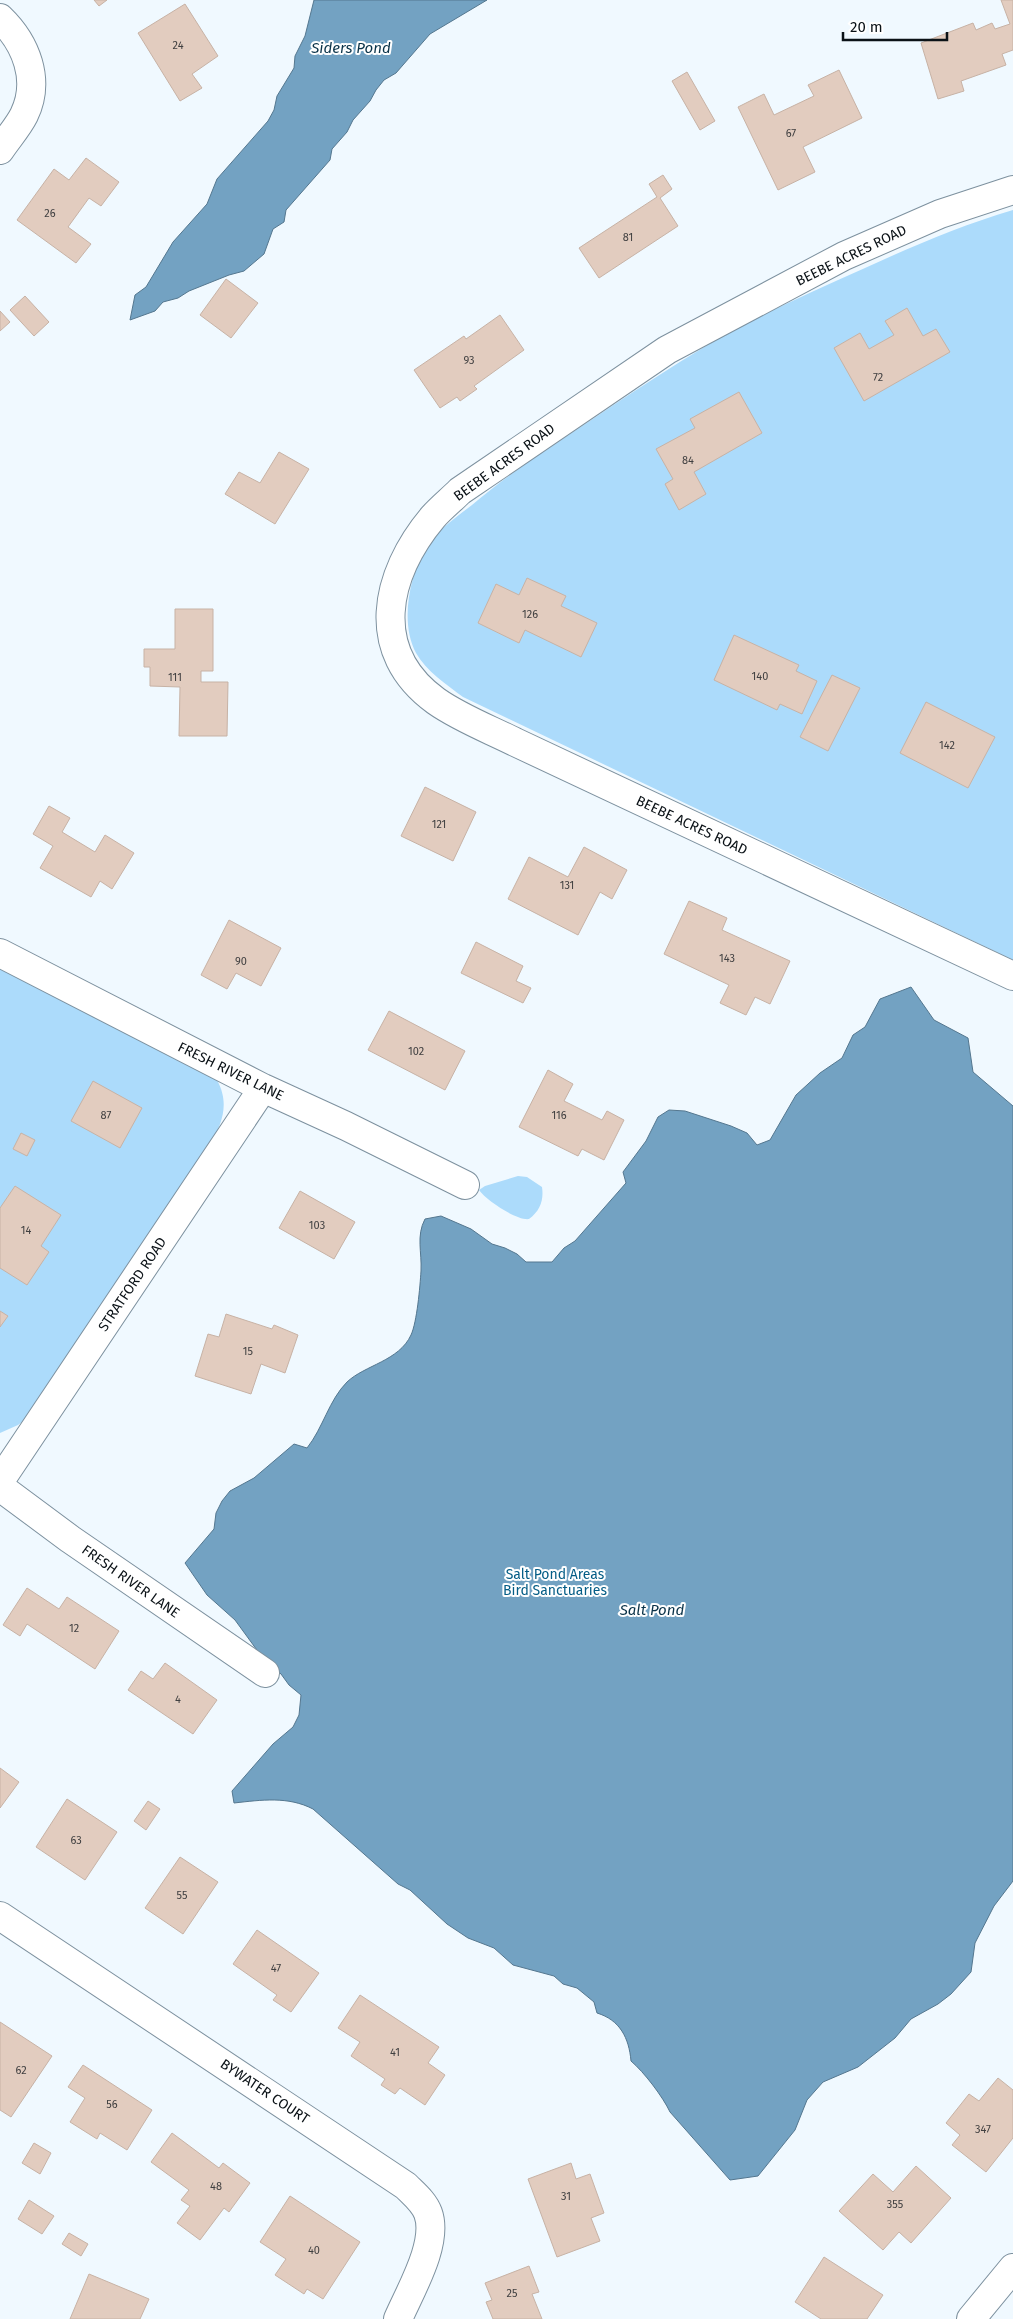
<svg xmlns="http://www.w3.org/2000/svg" width="1013" height="2319" font-family="'Fira Sans',sans-serif">
  <rect width="100%" height="100%" fill="#f0f9ff"/>
  <!-- green -->
  <path fill="#acdbfb" d="M 1013,210 L 1013,960 L 463,697 C 447,685 426,671 416,653 C 400,623 409,578 425,549 C 436,531 455,518 472,505 C 496,485 521,466 548,449 C 606,410 664,370 725,335 C 770,310 818,289 865,268 C 913,246 962,225 1013,210 Z
    M 0,967 L 217,1080 C 230,1104 222,1122 211,1145 L 31,1415 L 18,1425 L 0,1433 Z
    M 518,1176 L 527,1177 L 542,1187 C 544,1200 540,1211 529,1219 C 517,1221 486,1200 479,1190 L 485,1186 Z"/>
  <!-- water -->
  <path fill="#73a2c2" stroke="#54778f" d="M 314,0 L 487,0 L 430,34 L 396,73 L 384,80 L 376,90 L 370,101 L 353,120 L 347,132 L 332,149 L 330,160 L 286,210 L 284,222 L 273,229 L 264,254 L 244,271 L 229,275 L 189,291 L 178,298 L 163,302 L 155,311 L 130,320 L 135,295 L 146,287 L 173,242 L 207,204 L 217,179 L 268,121 L 274,110 L 277,96 L 294,68 L 295,56 L 305,36 Z
    M 911,987 L 934,1020 L 968,1038 L 973,1072 L 1013,1106 L 1013,1881 L 994,1906 L 975,1943 L 971,1972 L 951,1994 L 938,2004 L 911,2019 L 895,2038 L 858,2067 L 823,2082 L 807,2100 L 795,2130 L 758,2176 L 730,2180 L 670,2112 C 663,2097 644,2072 631,2061 C 629,2038 620,2020 597,2013 L 594,2002 L 577,1988 L 563,1984 L 554,1976 L 513,1965 L 494,1948 L 468,1938 L 447,1924 L 410,1890 L 398,1884 L 313,1809 C 288,1796 261,1800 234,1803 L 232,1791 L 273,1744 L 293,1727 L 299,1715 L 301,1695 L 289,1685 L 281,1674 L 262,1657 L 235,1620 L 207,1595 L 185,1563 L 214,1529 L 216,1513 L 222,1501 L 230,1491 L 254,1478 L 294,1444 L 307,1448 C 323,1428 329,1400 347,1382 C 365,1365 399,1361 411,1335 C 417,1322 420,1287 421,1271 C 422,1252 416,1236 425,1219 L 441,1216 L 471,1229 L 492,1244 L 505,1248 L 517,1254 L 526,1262 L 552,1262 L 564,1248 L 575,1241 L 626,1183 L 623,1172 L 646,1141 L 658,1117 L 669,1110 L 685,1111 L 731,1126 L 747,1133 L 757,1145 L 770,1140 L 796,1095 L 820,1073 L 842,1058 L 853,1035 L 865,1027 L 880,999 Z"/>
  <!-- building -->
  <path fill="#e2ccbf" stroke="#c7b2a5" d="M 94,0 L 107,0 L 99,6 Z
    M 1001,0 L 1013,0 L 1013,50 L 1002,54 L 1006,65 L 961,81 L 964,91 L 938,99 L 921,43 L 973,23 L 976,30 L 992,23 L 995,29 L 1010,24 Z
    M 185,4 L 218,56 L 192,74 L 202,88 L 180,101 L 138,33 Z
    M 839,70 L 862,118 L 803,147 L 815,172 L 778,190 L 738,107 L 764,94 L 774,115 L 814,96 L 808,85 Z
    M 687,72 L 715,121 L 700,130 L 672,81 Z
    M 86,158 L 119,182 L 101,206 L 89,198 L 68,227 L 91,244 L 76,263 L 17,220 L 54,169 L 69,180 Z
    M 663,175 L 672,189 L 660,198 L 678,226 L 599,278 L 579,248 L 657,197 L 649,184 Z
    M 226,279 L 258,303 L 231,338 L 200,315 Z
    M 25,296 L 49,322 L 34,336 L 10,310 Z
    M 907,308 L 923,336 L 936,329 L 950,352 L 864,401 L 834,348 L 860,333 L 869,349 L 894,335 L 885,321 Z
    M 0,311 L 10,322 L 0,331 Z
    M 500,315 L 524,350 L 474,386 L 477,389 L 460,401 L 457,397 L 440,408 L 414,370 L 464,336 L 466,339 Z
    M 739,392 L 762,433 L 694,472 L 706,494 L 679,510 L 665,484 L 673,479 L 656,449 L 695,428 L 690,419 Z
    M 279,452 L 309,469 L 275,524 L 225,494 L 239,472 L 260,483 Z
    M 527,578 L 566,596 L 561,606 L 597,623 L 581,657 L 525,630 L 519,643 L 478,623 L 496,584 L 519,595 Z
    M 175,609 L 213,609 L 213,671 L 201,671 L 201,682 L 228,682 L 227,736 L 179,736 L 180,687 L 150,686 L 150,667 L 144,667 L 144,649 L 175,649 Z
    M 734,635 L 799,665 L 796,671 L 817,681 L 802,714 L 780,704 L 777,710 L 714,680 Z
    M 832,675 L 860,688 L 828,751 L 800,737 Z
    M 926,702 L 995,737 L 968,788 L 900,753 Z
    M 425,787 L 476,812 L 453,861 L 401,836 Z
    M 49,806 L 70,818 L 62,832 L 95,852 L 105,835 L 134,853 L 112,889 L 100,881 L 91,897 L 40,868 L 53,846 L 33,834 Z
    M 584,847 L 627,870 L 612,899 L 600,892 L 578,935 L 508,899 L 529,857 L 568,877 Z
    M 689,901 L 727,918 L 722,930 L 790,961 L 770,1004 L 755,997 L 746,1015 L 720,1003 L 729,985 L 664,954 Z
    M 229,920 L 281,948 L 261,986 L 236,973 L 227,989 L 201,975 Z
    M 476,942 L 523,966 L 516,981 L 531,988 L 523,1003 L 461,973 Z
    M 389,1011 L 465,1051 L 445,1090 L 368,1050 Z
    M 548,1070 L 573,1084 L 564,1101 L 602,1120 L 607,1111 L 624,1120 L 604,1160 L 582,1149 L 578,1156 L 519,1127 Z
    M 93,1081 L 142,1108 L 120,1148 L 71,1121 Z
    M 21,1133 L 35,1140 L 27,1156 L 13,1149 Z
    M 15,1186 L 61,1215 L 41,1246 L 49,1252 L 27,1285 L 0,1268 L 0,1208 Z
    M 300,1191 L 355,1222 L 334,1259 L 279,1228 Z
    M 0,1311 L 8,1316 L 0,1327 Z
    M 226,1314 L 272,1329 L 274,1325 L 298,1335 L 285,1373 L 261,1364 L 251,1394 L 195,1376 L 208,1334 L 219,1337 Z
    M 27,1588 L 59,1609 L 67,1597 L 119,1631 L 95,1669 L 27,1624 L 20,1636 L 3,1625 Z
    M 165,1663 L 217,1700 L 193,1734 L 128,1690 L 141,1671 L 153,1679 Z
    M 0,1768 L 19,1782 L 0,1808 Z
    M 67,1799 L 117,1832 L 85,1880 L 36,1847 Z
    M 148,1801 L 160,1809 L 146,1830 L 134,1821 Z
    M 180,1857 L 218,1882 L 183,1934 L 145,1908 Z
    M 257,1930 L 319,1973 L 291,2012 L 273,2000 L 277,1995 L 233,1964 Z
    M 360,1995 L 439,2047 L 428,2063 L 445,2075 L 425,2105 L 400,2088 L 395,2094 L 381,2085 L 385,2079 L 351,2056 L 360,2042 L 338,2028 Z
    M 0,2022 L 52,2056 L 11,2117 L 0,2110 Z
    M 83,2065 L 152,2110 L 127,2150 L 100,2133 L 97,2139 L 70,2122 L 85,2098 L 68,2087 Z
    M 998,2078 L 1013,2090 L 1013,2138 L 986,2172 L 952,2145 L 960,2135 L 946,2123 L 969,2094 L 979,2101 Z
    M 172,2133 L 219,2168 L 223,2163 L 250,2183 L 229,2212 L 224,2208 L 200,2240 L 177,2223 L 190,2206 L 181,2200 L 189,2190 L 151,2162 Z
    M 34,2143 L 51,2153 L 40,2174 L 22,2163 Z
    M 571,2163 L 576,2179 L 590,2174 L 604,2213 L 591,2218 L 600,2241 L 557,2257 L 528,2179 Z
    M 916,2166 L 951,2198 L 911,2243 L 899,2232 L 883,2250 L 839,2211 L 873,2174 L 893,2192 Z
    M 290,2196 L 360,2242 L 323,2299 L 307,2289 L 304,2294 L 275,2275 L 286,2259 L 260,2242 Z
    M 29,2200 L 54,2216 L 42,2234 L 18,2219 Z
    M 69,2233 L 88,2244 L 81,2256 L 62,2244 Z
    M 824,2257 L 883,2295 L 867,2319 L 821,2319 L 795,2302 Z
    M 529,2266 L 539,2292 L 532,2294 L 542,2319 L 493,2319 L 486,2302 L 492,2300 L 485,2283 Z
    M 89,2274 L 149,2299 L 140,2319 L 70,2319 Z"/>
  <g fill="none" stroke-linecap="round" stroke-linejoin="round">
    <defs>
      <path id="minor" d="M 0,18 C 26,43 41,80 24,115 C 18,127 8,138 0,150
        M 1013,190 L 940,214 L 844,256 L 667,350 L 460,491 C 451,500 441,508 433,517 C 384,575 368,652 436,701 C 460,718 489,729 515,742 L 1013,976
        M 0,953 L 263,1088 L 346,1126 L 465,1185
        M 0,1481 L 263,1088
        M 0,1487 L 70,1539 L 265,1673
        M 0,1916 L 406,2186 C 414,2194 424,2202 428,2213 C 439,2243 410,2291 398,2319
        M 971,2319 L 1013,2268"/>
    </defs>
    <!-- minor casing -->
    <use href="#minor" stroke="#7d919f" stroke-width="30"/>
    <!-- minor -->
    <use href="#minor" stroke="#fff" stroke-width="28"/>
  </g>
  <g text-anchor="middle" stroke-width="4" stroke-linejoin="round" paint-order="stroke">
    <!-- number labels -->
    <g font-size="11" fill="#414041">
      <text x="178" y="49">24</text>
      <text x="791" y="137">67</text>
      <text x="50" y="217">26</text>
      <text x="628" y="241">81</text>
      <text x="469" y="364">93</text>
      <text x="878" y="381">72</text>
      <text x="688" y="464">84</text>
      <text x="530" y="618">126</text>
      <text x="760" y="680">140</text>
      <text x="175" y="681">111</text>
      <text x="947" y="749">142</text>
      <text x="439" y="828">121</text>
      <text x="567" y="889">131</text>
      <text x="727" y="962">143</text>
      <text x="241" y="965">90</text>
      <text x="416" y="1055">102</text>
      <text x="106" y="1119">87</text>
      <text x="559" y="1119">116</text>
      <text x="317" y="1229">103</text>
      <text x="26" y="1234">14</text>
      <text x="248" y="1355">15</text>
      <text x="74" y="1632">12</text>
      <text x="178" y="1703">4</text>
      <text x="76" y="1844">63</text>
      <text x="182" y="1899">55</text>
      <text x="276" y="1972">47</text>
      <text x="395" y="2056">41</text>
      <text x="21" y="2074">62</text>
      <text x="112" y="2108">56</text>
      <text x="983" y="2133">347</text>
      <text x="216" y="2190">48</text>
      <text x="566" y="2200">31</text>
      <text x="895" y="2208">355</text>
      <text x="314" y="2254">40</text>
      <text x="512" y="2297">25</text>
    </g>
    <!-- street labels -->
    <g font-size="14" fill="#0b1217" stroke="#fff">
      <text transform="translate(851 255) rotate(-26)" y="5">BEEBE ACRES ROAD</text>
      <text transform="translate(504 462) rotate(-36)" y="5">BEEBE ACRES ROAD</text>
      <text transform="translate(692 825) rotate(25)" y="5">BEEBE ACRES ROAD</text>
      <text transform="translate(231 1071) rotate(26)" y="5">FRESH RIVER LANE</text>
      <text transform="translate(132 1284) rotate(-56)" y="5">STRATFORD ROAD</text>
      <text transform="translate(131 1581) rotate(35)" y="5">FRESH RIVER LANE</text>
      <text transform="translate(265 2091) rotate(34)" y="5">BYWATER COURT</text>
    </g>
    <!-- park labels -->
    <g font-size="14" fill="#045d86" stroke="#fff">
      <text x="555" y="1579">Salt Pond Areas<tspan x="555" dy="16">Bird Sanctuaries</tspan></text>
    </g>
    <!-- water labels -->
    <g font-size="15" font-style="italic" fill="#093248" stroke="#fff">
      <text x="351" y="53">Siders Pond</text>
      <text x="652" y="1615">Salt Pond</text>
    </g>
  </g>
  <!-- scale -->
  <path d="M843 32v8h104v-8" fill="none" stroke="#0b1217" stroke-width="2.5"/>
  <text x="850" y="32" font-size="15" fill="#0b1217" stroke="#ffffff" stroke-width="4" paint-order="stroke">20 m</text>
</svg>
